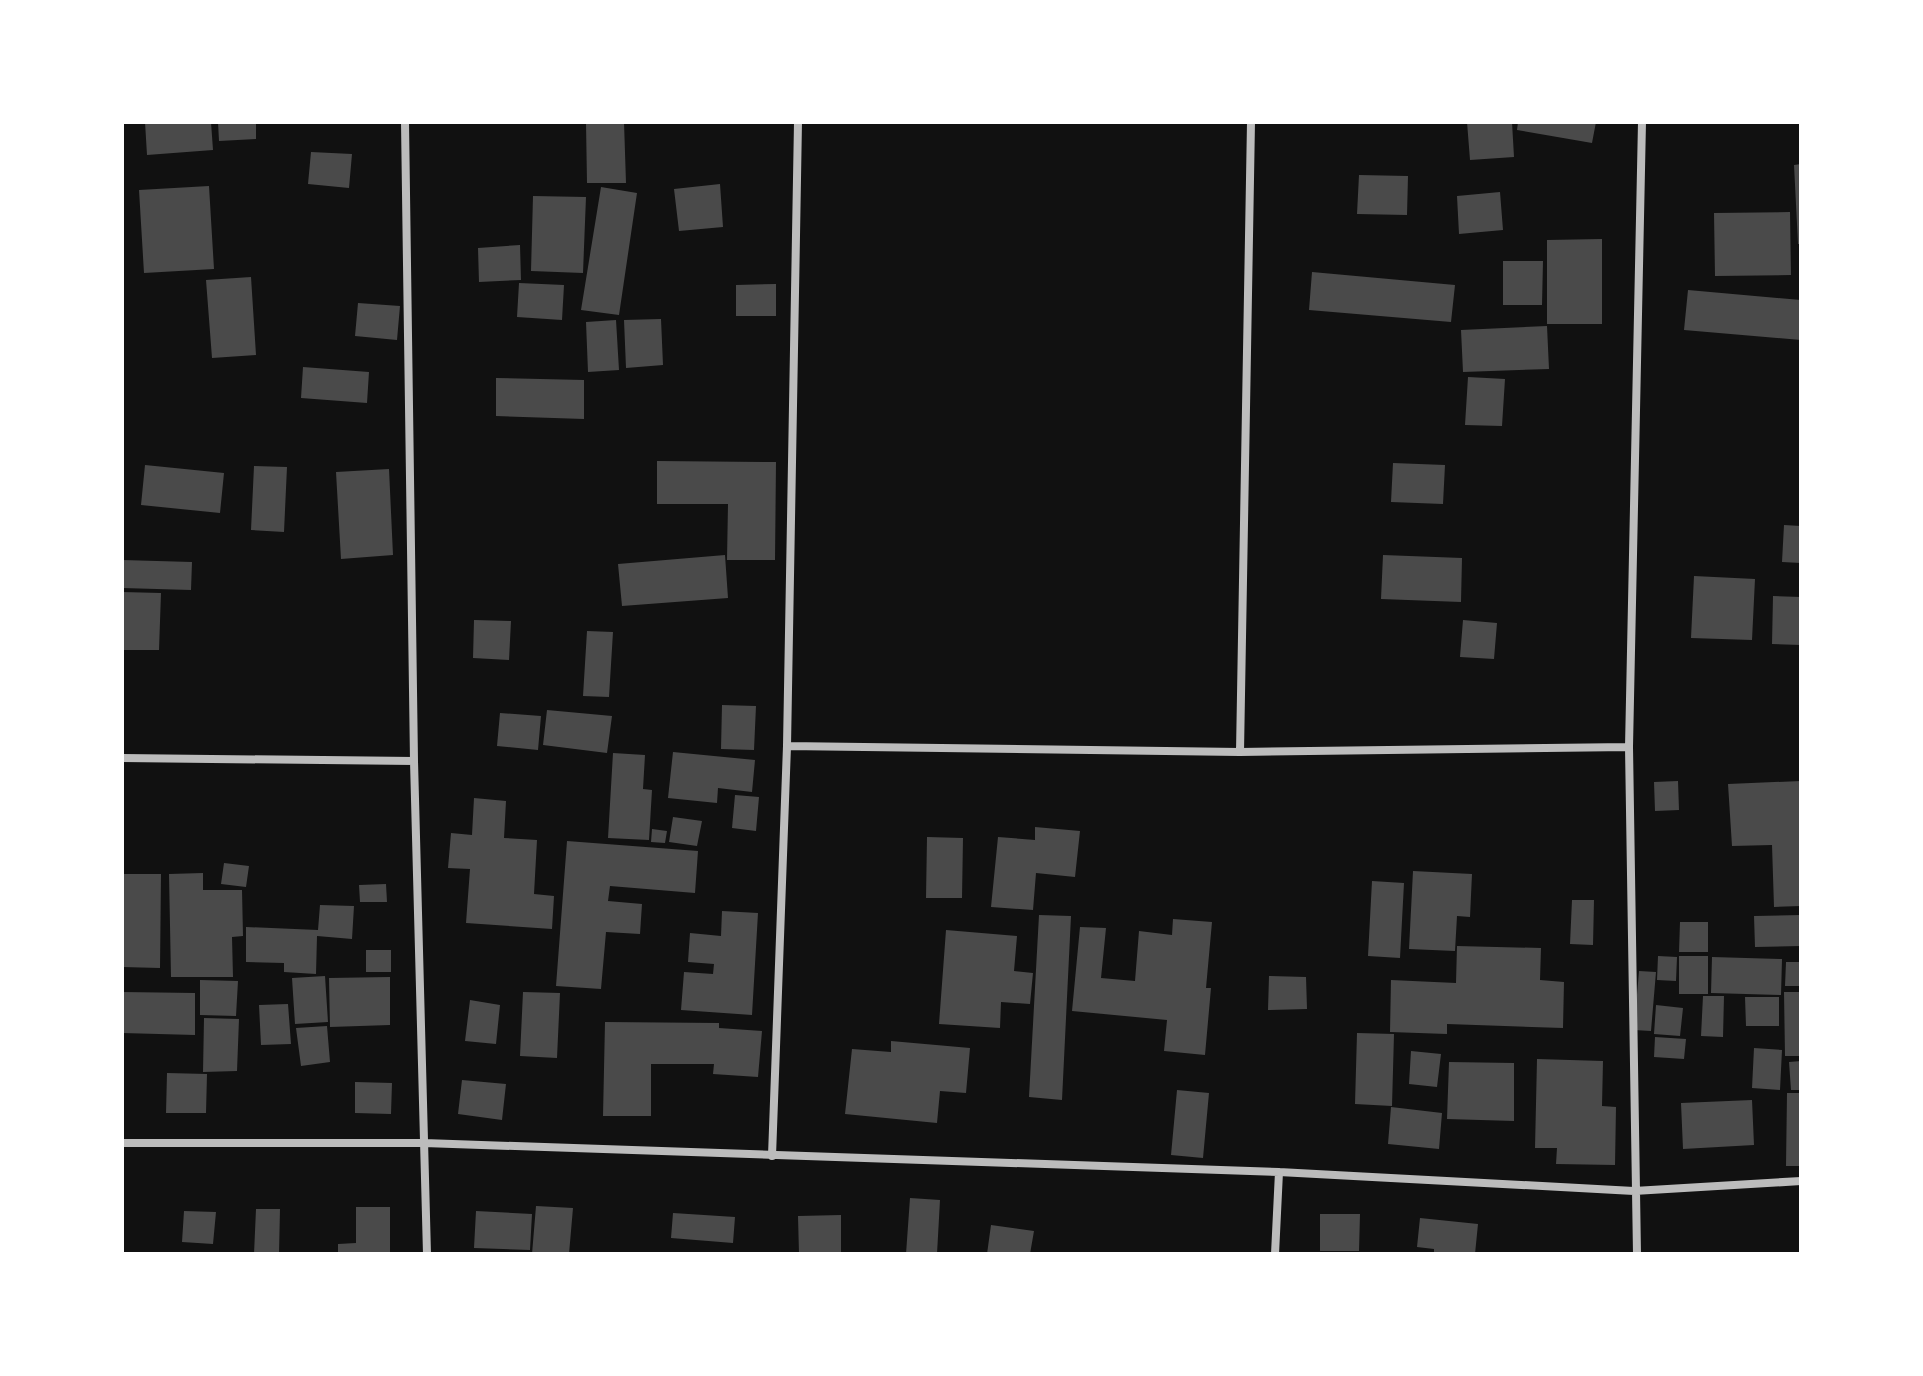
<svg xmlns="http://www.w3.org/2000/svg" width="1923" height="1376" font-family="'DejaVu Sans',sans-serif">
  <rect width="100%" height="100%" fill="#111"/>
  <!-- building -->
  <path fill="#4a4a4a" d="M 145,122 L 211,122 L 213,150 L 147,155 Z
    M 218,122 L 256,122 L 256,139 L 219,141 Z
    M 624,122 L 626,183 L 587,183 L 586,123 Z
    M 1467,122 L 1512,122 L 1514,157 L 1470,160 Z
    M 1518,122 L 1596,122 L 1592,143 L 1517,130 Z
    M 311,152 L 352,154 L 349,188 L 308,184 Z
    M 1801,164 L 1801,244 L 1798,244 L 1794,165 Z
    M 1359,175 L 1408,176 L 1407,215 L 1357,214 Z
    M 720,184 L 723,227 L 679,231 L 674,189 Z
    M 209,186 L 214,269 L 144,273 L 139,190 Z
    M 601,187 L 637,193 L 619,315 L 581,310 Z
    M 1500,192 L 1503,230 L 1459,234 L 1457,196 Z
    M 533,196 L 586,197 L 583,273 L 531,271 Z
    M 1790,212 L 1791,275 L 1715,276 L 1714,213 Z
    M 1602,239 L 1602,324 L 1547,324 L 1547,240 Z
    M 520,245 L 521,280 L 479,282 L 478,248 Z
    M 1503,261 L 1543,261 L 1542,305 L 1503,305 Z
    M 1312,272 L 1455,285 L 1451,322 L 1309,310 Z
    M 251,277 L 256,355 L 212,358 L 206,280 Z
    M 519,283 L 564,285 L 562,320 L 517,317 Z
    M 776,284 L 776,316 L 736,316 L 736,285 Z
    M 1688,290 L 1801,300 L 1801,340 L 1684,330 Z
    M 358,303 L 400,306 L 397,340 L 355,336 Z
    M 661,319 L 663,365 L 626,368 L 624,320 Z
    M 616,320 L 619,370 L 588,372 L 586,322 Z
    M 1547,326 L 1549,369 L 1463,372 L 1461,330 Z
    M 303,367 L 369,372 L 367,403 L 301,398 Z
    M 1468,377 L 1505,379 L 1502,426 L 1465,425 Z
    M 496,378 L 584,380 L 584,419 L 496,416 Z
    M 657,461 L 776,462 L 775,560 L 727,560 L 728,504 L 657,504 Z
    M 1393,463 L 1445,465 L 1443,504 L 1391,502 Z
    M 145,465 L 224,473 L 220,513 L 141,505 Z
    M 254,466 L 287,467 L 284,532 L 251,530 Z
    M 389,469 L 393,555 L 341,559 L 336,472 Z
    M 1784,525 L 1801,526 L 1801,563 L 1782,562 Z
    M 725,555 L 728,598 L 622,606 L 618,564 Z
    M 1383,555 L 1462,558 L 1461,602 L 1381,599 Z
    M 122,560 L 192,562 L 191,590 L 122,588 Z
    M 1694,576 L 1755,579 L 1752,640 L 1691,638 Z
    M 122,592 L 161,593 L 159,650 L 122,650 Z
    M 1773,596 L 1801,597 L 1801,645 L 1772,644 Z
    M 474,620 L 511,621 L 509,660 L 473,658 Z
    M 1463,620 L 1497,623 L 1494,659 L 1460,657 Z
    M 587,631 L 613,632 L 609,697 L 583,696 Z
    M 722,705 L 756,706 L 754,750 L 721,749 Z
    M 547,710 L 612,716 L 607,753 L 543,745 Z
    M 500,713 L 541,716 L 538,750 L 497,746 Z
    M 673,752 L 755,760 L 752,792 L 718,788 L 717,803 L 668,798 Z
    M 613,753 L 645,755 L 643,789 L 652,790 L 649,840 L 608,838 Z
    M 1678,781 L 1679,810 L 1655,811 L 1654,782 Z
    M 1801,781 L 1801,906 L 1774,907 L 1772,845 L 1732,846 L 1728,784 Z
    M 735,795 L 759,797 L 756,831 L 732,828 Z
    M 474,798 L 506,801 L 504,838 L 537,840 L 534,894 L 554,896 L 552,929 L 466,923 L 470,869 L 448,868 L 451,833 L 472,835 Z
    M 673,817 L 702,821 L 697,846 L 669,842 Z
    M 1035,827 L 1080,831 L 1075,877 L 1036,873 L 1033,910 L 991,907 L 998,837 L 1035,840 Z
    M 652,829 L 667,831 L 665,843 L 651,842 Z
    M 927,837 L 963,838 L 962,898 L 926,898 Z
    M 567,841 L 698,851 L 695,893 L 610,886 L 608,901 L 642,904 L 640,934 L 606,932 L 601,989 L 556,986 Z
    M 224,863 L 249,866 L 246,887 L 221,884 Z
    M 1413,871 L 1472,874 L 1470,917 L 1457,916 L 1455,951 L 1409,949 Z
    M 203,873 L 203,890 L 242,890 L 243,936 L 232,937 L 233,977 L 171,977 L 169,874 Z
    M 122,874 L 161,874 L 160,968 L 122,967 Z
    M 1372,881 L 1404,883 L 1400,958 L 1368,956 Z
    M 386,884 L 387,902 L 360,902 L 359,885 Z
    M 1572,900 L 1594,900 L 1593,945 L 1570,944 Z
    M 320,905 L 354,906 L 352,939 L 317,936 L 316,974 L 284,972 L 284,963 L 246,962 L 246,927 L 318,930 Z
    M 722,911 L 758,913 L 752,1015 L 681,1010 L 684,972 L 713,974 L 714,964 L 688,962 L 690,933 L 721,936 Z
    M 1039,915 L 1071,916 L 1062,1100 L 1029,1097 Z
    M 1801,915 L 1801,946 L 1755,947 L 1754,916 Z
    M 1173,919 L 1212,922 L 1206,988 L 1211,988 L 1205,1055 L 1164,1051 L 1167,1020 L 1072,1011 L 1080,927 L 1106,928 L 1101,978 L 1135,981 L 1139,931 L 1172,935 Z
    M 1680,922 L 1708,922 L 1708,952 L 1679,952 Z
    M 946,930 L 1017,936 L 1014,971 L 1033,973 L 1030,1004 L 1001,1002 L 1000,1028 L 939,1024 Z
    M 1457,946 L 1541,948 L 1540,980 L 1564,982 L 1563,1028 L 1447,1024 L 1447,1034 L 1390,1032 L 1391,980 L 1456,983 Z
    M 366,950 L 391,950 L 391,972 L 366,972 Z
    M 1658,956 L 1677,957 L 1676,981 L 1657,980 Z
    M 1679,956 L 1708,956 L 1708,994 L 1679,994 Z
    M 1712,957 L 1782,959 L 1781,995 L 1711,993 Z
    M 1786,962 L 1801,962 L 1801,986 L 1785,986 Z
    M 1639,971 L 1656,972 L 1651,1031 L 1634,1030 Z
    M 325,976 L 328,1022 L 295,1024 L 292,978 Z
    M 1269,976 L 1306,977 L 1307,1009 L 1268,1010 Z
    M 390,977 L 390,1025 L 330,1027 L 329,978 Z
    M 200,980 L 238,981 L 236,1016 L 200,1015 Z
    M 122,992 L 195,993 L 195,1035 L 122,1033 Z
    M 523,992 L 560,993 L 557,1058 L 520,1056 Z
    M 1784,992 L 1801,992 L 1801,1056 L 1785,1056 Z
    M 1703,996 L 1724,996 L 1723,1037 L 1701,1036 Z
    M 1745,997 L 1779,997 L 1779,1026 L 1746,1026 Z
    M 470,1000 L 500,1005 L 496,1044 L 465,1041 Z
    M 288,1004 L 291,1044 L 261,1045 L 259,1005 Z
    M 1656,1005 L 1683,1008 L 1680,1036 L 1654,1034 Z
    M 204,1018 L 239,1019 L 237,1071 L 203,1072 Z
    M 605,1022 L 719,1023 L 719,1028 L 762,1031 L 758,1077 L 713,1074 L 714,1064 L 651,1064 L 651,1116 L 603,1116 Z
    M 327,1026 L 330,1062 L 301,1066 L 296,1028 Z
    M 1357,1033 L 1394,1034 L 1392,1106 L 1355,1104 Z
    M 1655,1037 L 1686,1039 L 1684,1059 L 1654,1057 Z
    M 891,1041 L 970,1048 L 966,1093 L 940,1091 L 937,1123 L 845,1114 L 852,1049 L 891,1052 Z
    M 1754,1048 L 1782,1050 L 1780,1090 L 1752,1088 Z
    M 1411,1051 L 1441,1054 L 1437,1087 L 1409,1084 Z
    M 1537,1059 L 1603,1061 L 1602,1106 L 1616,1107 L 1615,1165 L 1556,1164 L 1557,1148 L 1535,1148 Z
    M 1801,1061 L 1801,1090 L 1791,1090 L 1789,1062 Z
    M 1449,1062 L 1514,1063 L 1514,1121 L 1447,1119 Z
    M 167,1073 L 207,1074 L 206,1113 L 166,1113 Z
    M 462,1080 L 506,1084 L 502,1120 L 458,1114 Z
    M 355,1082 L 392,1083 L 391,1114 L 355,1113 Z
    M 1177,1090 L 1209,1093 L 1203,1158 L 1171,1155 Z
    M 1787,1093 L 1801,1093 L 1801,1166 L 1786,1166 Z
    M 1752,1100 L 1754,1145 L 1683,1149 L 1681,1103 Z
    M 1391,1107 L 1442,1113 L 1439,1149 L 1388,1144 Z
    M 910,1198 L 940,1200 L 937,1254 L 906,1254 Z
    M 536,1206 L 573,1208 L 569,1254 L 532,1254 Z
    M 356,1207 L 390,1207 L 390,1254 L 338,1254 L 338,1244 L 356,1243 Z
    M 256,1209 L 280,1209 L 279,1254 L 254,1254 Z
    M 184,1211 L 216,1212 L 213,1244 L 182,1242 Z
    M 476,1211 L 532,1214 L 530,1250 L 474,1248 Z
    M 673,1213 L 735,1217 L 733,1243 L 671,1238 Z
    M 1320,1214 L 1360,1214 L 1359,1251 L 1320,1251 Z
    M 841,1215 L 841,1254 L 799,1254 L 798,1216 Z
    M 1420,1218 L 1478,1224 L 1475,1254 L 1434,1254 L 1434,1249 L 1417,1247 Z
    M 991,1225 L 1034,1231 L 1030,1254 L 987,1254 Z"/>
  <g fill="none" stroke-linecap="round" stroke-linejoin="round">
    <!-- minor -->
    <path stroke="#bcbcbc" stroke-width="8" d="M 405,122 L 414,761 L 427,1254
      M 787,746 L 1240,752 L 1629,747
      M 1240,752 L 1251,122
      M 122,758 L 414,761
      M 122,1143 L 424,1143 L 1279,1172 L 1634,1191 L 1801,1181
      M 772,1156 L 787,746 L 798,122
      M 1275,1254 L 1279,1172
      M 1637,1254 L 1629,747 L 1642,122"/>
  </g>
  <!-- border -->
  <rect width="1923" height="1376" fill="none" stroke="#ffffff" stroke-width="248"/>
</svg>
